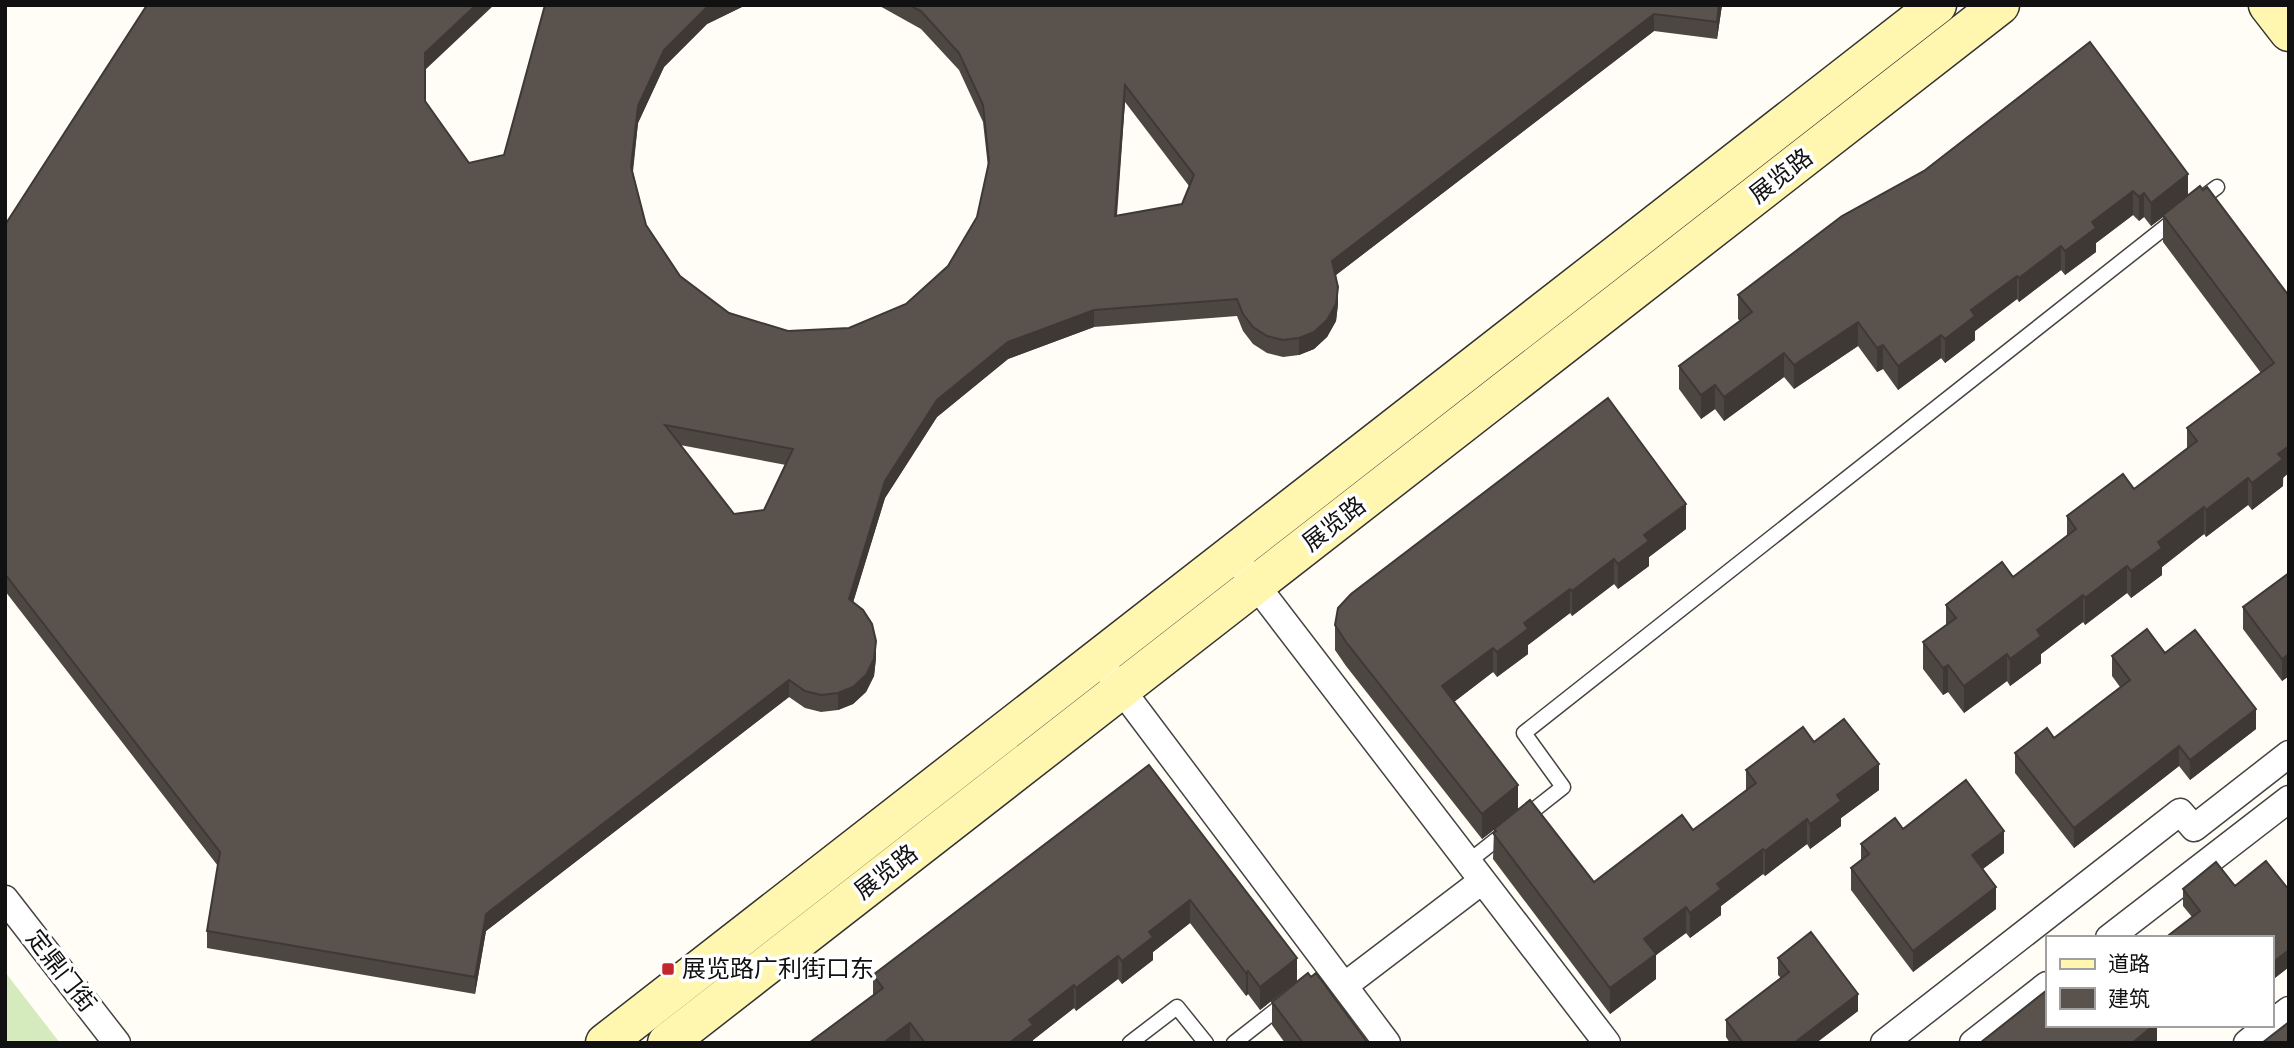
<svg xmlns="http://www.w3.org/2000/svg" width="2294" height="1048" font-family="'Zilla Slab','Noto Sans SC',serif">
  <rect width="100%" height="100%" fill="#fffdf5"/>
  <!-- green -->
  <path fill="#d5ebbd" d="M 5,972 L 60,1043 L 5,1043 Z"/>
  <g fill="none" stroke-linecap="round" stroke-linejoin="round">
    <defs>
      <path id="lane" d="M 2197,202 L 2217,187
        M 1468,862 L 1563,787 L 1524,733 L 2178,217
        M 1130,1043 L 1177,1007 L 1206,1043
        M 1234,1043 L 1285,1003"/>
      <path id="street" d="M 1246,572 L 1607,1043
        M 1112,677 L 1387,1043
        M 5,899 L 117,1043
        M 2109,938 L 2289,799
        M 1344,986 L 1482,881
        M 2271,1024 L 2289,1010
        M 1884,1043 L 2180,812 L 2194,828 L 2289,754
        M 1973,1043 L 2047,985
        M 2247,1043 L 2269,1025"/>
      <path id="secondary" d="M 2268,5 L 2289,32
        M 605,1043 L 1937,5
        M 667,1043 L 2000,5"/>
    </defs>
    <!-- lane casing -->
    <use href="#lane" stroke="#444" stroke-width="17"/>
    <!-- street casing -->
    <use href="#street" stroke="#444" stroke-width="29"/>
    <!-- secondary casing -->
    <use href="#secondary" stroke="#333" stroke-width="41"/>
    <!-- lane -->
    <use href="#lane" stroke="#fff" stroke-width="14"/>
    <!-- street -->
    <use href="#street" stroke="#fff" stroke-width="26"/>
    <!-- secondary -->
    <use href="#secondary" stroke="#fff6b0" stroke-width="38"/>
  </g>
  <!-- wall -->
  <path fill="#4d4742" fill-rule="evenodd" d="M 545,5 L 746,5 L 707,24 L 664,67 L 638,123 L 633,172 L 646,225 L 680,276 L 729,313 L 788,331 L 849,328 L 906,304 L 948,266 L 977,217 L 988,167 L 983,122 L 959,70 L 921,29 L 878,5 L 1722,5 L 1717,39 L 1654,31 L 1336,275 L 1338,304 L 1336,321 L 1327,337 L 1314,349 L 1299,355 L 1283,357 L 1267,353 L 1253,344 L 1243,331 L 1237,316 L 1094,327 L 1008,359 L 937,417 L 885,498 L 853,602 L 876,658 L 874,676 L 866,692 L 853,704 L 838,710 L 821,712 L 805,708 L 789,697 L 486,931 L 475,994 L 207,948 L 207,931 L 218,866 L 5,591 L 5,225 L 425,70 L 425,101 L 469,163 L 504,155 ZM 1125,102 L 1189,186 L 1182,204 L 1117,216 ZM 680,445 L 786,465 L 764,510 L 734,514 Z
    M 1924,171 L 2188,195 L 2289,296 L 2283,486 L 2252,510 L 2248,505 L 2206,537 L 2204,534 L 2162,567 L 2162,575 L 2131,598 L 2127,593 L 2085,625 L 2083,622 L 2041,654 L 2041,663 L 2010,686 L 2007,681 L 1964,713 L 1948,692 L 1943,695 L 1923,669 L 1923,642 L 1946,625 L 1946,605 L 2013,577 L 2067,537 L 2067,516 L 2134,489 L 2187,449 L 2187,428 L 2261,373 L 2163,242 L 2163,217 L 2151,226 L 2144,217 L 2139,221 L 2133,215 L 2096,243 L 2096,252 L 2065,275 L 2061,270 L 2019,302 L 2017,299 L 1975,331 L 1975,340 L 1945,363 L 1941,358 L 1898,390 L 1883,369 L 1877,372 L 1858,346 L 1794,389 L 1784,377 L 1724,421 L 1715,409 L 1701,419 L 1679,389 L 1679,366 L 1740,321 L 1738,319 L 1738,295 Z
    M 1686,529 L 1649,557 L 1649,566 L 1618,589 L 1614,584 L 1572,616 L 1570,613 L 1528,645 L 1528,654 L 1497,677 L 1493,672 L 1454,702 L 1518,809 L 1594,882 L 1693,830 L 1746,790 L 1746,770 L 1814,742 L 1879,790 L 1841,818 L 1841,826 L 1810,849 L 1807,844 L 1765,876 L 1763,874 L 1721,906 L 1721,915 L 1690,938 L 1686,933 L 1656,955 L 1656,979 L 1610,1014 L 1493,859 L 1494,830 L 1482,839 L 1346,666 L 1335,650 L 1335,625 Z
    M 2289,573 L 2289,676 L 2282,681 L 2243,629 L 2243,607 Z
    M 2165,653 L 2256,729 L 2190,780 L 2179,766 L 2074,848 L 2015,773 L 2015,753 L 2054,738 L 2120,687 L 2112,676 L 2112,656 Z
    M 1149,765 L 1297,981 L 1260,1010 L 1248,994 L 1246,996 L 1190,923 L 1153,952 L 1153,960 L 1122,984 L 1118,979 L 1076,1011 L 1074,1008 L 1033,1040 L 1033,1043 L 809,1043 L 873,995 L 873,975 Z
    M 1903,829 L 2004,853 L 1983,869 L 1996,909 L 1913,972 L 1851,890 L 1851,868 L 1861,861 L 1861,844 Z
    M 2266,861 L 2289,890 L 2289,967 L 2271,981 L 2271,938 L 2169,938 L 2169,935 L 2192,917 L 2183,906 L 2183,889 L 2216,862 L 2235,886 Z
    M 1778,958 L 1858,1011 L 1816,1043 L 1730,1043 L 1726,1037 L 1726,1020 L 1781,978 L 1778,975 Z
    M 1272,1002 L 1368,1043 L 1285,1043 L 1272,1025 Z"/>
  <!-- shaded-wall -->
  <path fill="#3f3936" d="M 476,5 L 494,5 L 425,70 L 425,53 Z
    M 711,5 L 746,5 L 707,24 L 664,67 L 638,123 L 631,184 L 631,167 L 638,106 L 664,50 L 707,7 Z
    M 1719,5 L 1722,5 L 1717,39 L 1717,22 Z
    M 1654,14 L 1654,31 L 1332,278 L 1332,261 Z
    M 1125,85 L 1125,102 L 1115,233 L 1115,216 Z
    M 2188,174 L 2188,198 L 2163,215 L 2163,217 L 2151,226 L 2151,203 Z
    M 2133,191 L 2133,215 L 2096,243 L 2096,252 L 2065,275 L 2065,251 L 2092,222 Z
    M 2144,193 L 2144,217 L 2139,221 L 2139,197 Z
    M 2061,246 L 2061,270 L 2019,302 L 2019,278 Z
    M 2017,276 L 2017,299 L 1975,331 L 1975,340 L 1945,363 L 1945,339 L 1971,310 Z
    M 1338,287 L 1338,304 L 1336,321 L 1327,337 L 1314,349 L 1299,355 L 1299,338 Z
    M 1094,310 L 1094,327 L 1008,359 L 937,417 L 885,498 L 849,616 L 849,599 L 885,481 L 937,400 L 1008,342 Z
    M 1858,322 L 1858,346 L 1794,389 L 1794,365 Z
    M 1941,335 L 1941,358 L 1898,390 L 1898,366 Z
    M 1883,345 L 1883,369 L 1877,372 L 1877,348 Z
    M 1784,353 L 1784,377 L 1724,421 L 1724,397 Z
    M 1715,385 L 1715,409 L 1701,419 L 1701,395 Z
    M 2289,446 L 2289,473 L 2283,478 L 2283,486 L 2252,510 L 2252,483 L 2278,454 Z
    M 2248,478 L 2248,505 L 2206,537 L 2206,510 Z
    M 1686,504 L 1686,529 L 1649,557 L 1649,566 L 1618,589 L 1618,564 L 1644,535 Z
    M 2204,507 L 2204,534 L 2162,567 L 2162,575 L 2131,598 L 2131,571 L 2158,542 Z
    M 1614,559 L 1614,584 L 1572,616 L 1572,591 Z
    M 2127,566 L 2127,593 L 2085,625 L 2085,598 Z
    M 1570,589 L 1570,613 L 1528,645 L 1528,654 L 1497,677 L 1497,652 L 1524,623 Z
    M 2083,595 L 2083,622 L 2041,654 L 2041,663 L 2010,686 L 2010,659 L 2037,630 Z
    M 876,641 L 876,658 L 874,676 L 866,692 L 853,704 L 838,710 L 838,693 Z
    M 1493,648 L 1493,672 L 1442,711 L 1442,686 Z
    M 2007,654 L 2007,681 L 1964,713 L 1964,686 Z
    M 2289,654 L 2289,676 L 2282,681 L 2282,659 Z
    M 1948,665 L 1948,692 L 1943,695 L 1943,668 Z
    M 789,680 L 789,697 L 486,931 L 475,994 L 475,977 L 486,914 Z
    M 2256,709 L 2256,729 L 2190,780 L 2190,760 Z
    M 2179,746 L 2179,766 L 2074,848 L 2074,828 Z
    M 1879,764 L 1879,790 L 1841,818 L 1841,826 L 1810,849 L 1810,824 L 1837,795 Z
    M 1518,785 L 1518,810 L 1482,839 L 1482,814 Z
    M 1807,819 L 1807,844 L 1765,876 L 1765,851 Z
    M 2004,831 L 2004,853 L 1972,877 L 1972,855 Z
    M 1763,849 L 1763,874 L 1721,906 L 1721,915 L 1690,938 L 1690,913 L 1717,884 Z
    M 1996,887 L 1996,909 L 1913,972 L 1913,951 Z
    M 1190,900 L 1190,923 L 1153,952 L 1153,960 L 1122,984 L 1122,961 L 1149,932 Z
    M 1686,907 L 1686,933 L 1656,955 L 1656,979 L 1610,1014 L 1610,988 L 1644,939 Z
    M 2289,950 L 2289,967 L 2271,981 L 2271,964 Z
    M 1118,956 L 1118,979 L 1076,1011 L 1076,988 Z
    M 1297,958 L 1297,981 L 1260,1010 L 1260,987 Z
    M 1248,971 L 1248,994 L 1246,996 L 1246,973 Z
    M 1074,985 L 1074,1008 L 1033,1040 L 1033,1043 L 1009,1043 L 1029,1020 Z
    M 1858,994 L 1858,1011 L 1816,1043 L 1794,1043 Z
    M 910,1023 L 910,1043 L 883,1043 Z
    M 2154,1025 L 2157,1025 L 2157,1043 L 2132,1043 Z"/>
  <!-- building -->
  <path fill="#5a524d" stroke="#3f3936" stroke-width="2" fill-rule="evenodd" d="M 147,5 L 476,5 L 425,53 L 425,101 L 469,163 L 504,155 L 545,5 L 711,5 L 707,7 L 664,50 L 638,106 L 631,167 L 646,225 L 680,276 L 729,313 L 788,331 L 849,328 L 906,304 L 948,266 L 977,217 L 989,162 L 983,105 L 959,53 L 921,11 L 909,5 L 1719,5 L 1717,22 L 1654,14 L 1332,261 L 1338,287 L 1336,304 L 1327,320 L 1314,332 L 1299,338 L 1283,340 L 1267,336 L 1253,327 L 1243,314 L 1237,299 L 1094,310 L 1008,342 L 937,400 L 885,481 L 849,599 L 863,610 L 872,624 L 876,641 L 874,659 L 866,675 L 853,687 L 838,693 L 821,695 L 805,691 L 789,680 L 486,914 L 475,977 L 207,931 L 220,852 L 5,574 L 5,225 ZM 1125,85 L 1194,175 L 1182,204 L 1115,216 ZM 665,425 L 793,449 L 764,510 L 734,514 Z
    M 2090,42 L 2188,174 L 2151,203 L 2144,193 L 2139,197 L 2133,191 L 2092,222 L 2096,228 L 2065,251 L 2061,246 L 2019,278 L 2017,276 L 1971,310 L 1975,316 L 1945,339 L 1941,335 L 1898,366 L 1883,345 L 1877,348 L 1858,322 L 1794,365 L 1784,353 L 1724,397 L 1715,385 L 1701,395 L 1679,366 L 1752,312 L 1738,295 L 1842,216 L 1924,171 Z
    M 2200,186 L 2203,190 L 2207,187 L 2289,296 L 2289,446 L 2278,454 L 2283,459 L 2252,483 L 2248,478 L 2206,510 L 2204,507 L 2158,542 L 2162,548 L 2131,571 L 2127,566 L 2085,598 L 2083,595 L 2037,630 L 2041,636 L 2010,659 L 2007,654 L 1964,686 L 1948,665 L 1943,668 L 1923,642 L 1956,618 L 1946,605 L 2002,562 L 2013,577 L 2076,529 L 2067,516 L 2123,474 L 2134,489 L 2197,441 L 2187,428 L 2274,363 L 2163,215 Z
    M 1608,398 L 1686,504 L 1644,535 L 1649,541 L 1618,564 L 1614,559 L 1572,591 L 1570,589 L 1524,623 L 1528,629 L 1497,652 L 1493,648 L 1442,686 L 1518,785 L 1482,814 L 1346,642 L 1335,625 L 1338,608 L 1351,594 Z
    M 2289,573 L 2289,654 L 2282,659 L 2243,607 Z
    M 2147,629 L 2165,653 L 2195,630 L 2256,709 L 2190,760 L 2179,746 L 2074,828 L 2015,753 L 2047,728 L 2054,738 L 2130,680 L 2112,656 Z
    M 1844,719 L 1879,764 L 1837,795 L 1841,801 L 1810,824 L 1807,819 L 1765,851 L 1763,849 L 1717,884 L 1721,889 L 1690,913 L 1686,907 L 1644,939 L 1656,954 L 1610,988 L 1493,833 L 1496,831 L 1494,829 L 1530,800 L 1594,882 L 1682,815 L 1693,830 L 1724,807 L 1756,783 L 1746,770 L 1803,727 L 1814,742 Z
    M 1149,765 L 1297,958 L 1260,987 L 1248,971 L 1246,973 L 1190,900 L 1149,932 L 1153,937 L 1122,961 L 1118,956 L 1076,988 L 1074,985 L 1029,1020 L 1033,1025 L 1009,1043 L 925,1043 L 910,1023 L 883,1043 L 809,1043 L 883,988 L 873,975 Z
    M 1966,780 L 2004,831 L 1972,855 L 1996,887 L 1913,951 L 1851,868 L 1869,854 L 1861,844 L 1895,818 L 1903,829 Z
    M 2266,861 L 2289,890 L 2289,950 L 2271,964 L 2271,938 L 2171,938 L 2169,935 L 2200,911 L 2183,889 L 2216,862 L 2235,886 Z
    M 1811,932 L 1858,994 L 1794,1043 L 1743,1043 L 1726,1020 L 1789,972 L 1778,958 Z
    M 1308,973 L 1311,977 L 1316,973 L 1368,1043 L 1303,1043 L 1272,1002 Z
    M 2047,990 L 2047,1025 L 2154,1025 L 2132,1043 L 1980,1043 Z
    M 2289,1022 L 2289,1043 L 2262,1043 Z"/>
  <!-- markers -->
  <rect fill="#c4262e" stroke="#fff" stroke-width="2.5" x="661" y="962" width="14" height="14" rx="3.5"/>
  <g text-anchor="middle" stroke-width="7" stroke-linejoin="round" paint-order="stroke">
    <!-- street labels -->
    <g font-size="24" fill="#111" stroke="#fff">
      <text transform="translate(1781 176) rotate(-38)" y="8">展览路</text>
      <text transform="translate(1334 524) rotate(-38)" y="8">展览路</text>
      <text transform="translate(886 872) rotate(-38)" y="8">展览路</text>
      <text transform="translate(61 971) rotate(52)" y="8">定鼎门街</text>
    </g>
    <!-- poi labels -->
    <g font-size="24" fill="#111" stroke="#fff" text-anchor="start">
      <text x="682" y="977">展览路广利街口东</text>
    </g>
  </g>
  <!-- border -->
  <rect width="2294" height="1048" fill="none" stroke="#111111" stroke-width="14"/>
  <!-- legend -->
  <rect x="2046" y="936" width="228" height="91" fill="#ffffff" stroke="#a0a0a0" stroke-width="2"/>
  <rect x="2060" y="959" width="35" height="10" fill="#fff6b0" stroke="#a0a0a0" stroke-width="2"/>
  <text x="2108" y="971" font-size="21" fill="#111111">道路</text>
  <rect x="2060" y="988" width="35" height="21" fill="#5a524d" stroke="#a0a0a0" stroke-width="2"/>
  <text x="2108" y="1006" font-size="21" fill="#111111">建筑</text>
</svg>
